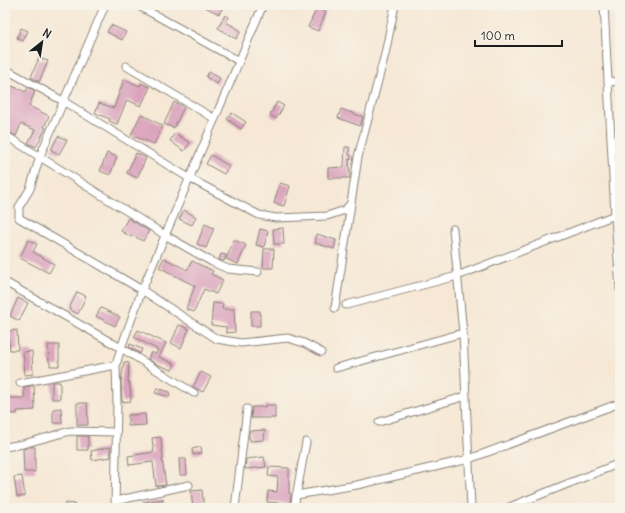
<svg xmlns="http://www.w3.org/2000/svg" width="625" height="513" font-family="Delius,sans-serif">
  <rect width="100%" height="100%" fill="#f7f3e8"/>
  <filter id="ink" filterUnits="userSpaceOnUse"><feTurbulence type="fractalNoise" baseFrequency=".025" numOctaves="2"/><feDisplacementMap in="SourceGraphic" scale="8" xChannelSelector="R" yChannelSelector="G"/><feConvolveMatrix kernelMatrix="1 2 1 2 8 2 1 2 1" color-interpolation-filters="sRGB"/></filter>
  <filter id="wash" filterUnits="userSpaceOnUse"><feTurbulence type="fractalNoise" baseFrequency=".012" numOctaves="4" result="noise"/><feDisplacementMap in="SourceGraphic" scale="16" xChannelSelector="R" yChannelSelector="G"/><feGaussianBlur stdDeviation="0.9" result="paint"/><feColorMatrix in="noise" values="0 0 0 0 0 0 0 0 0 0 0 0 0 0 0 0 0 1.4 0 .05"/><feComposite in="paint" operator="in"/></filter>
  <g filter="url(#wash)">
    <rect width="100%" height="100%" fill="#f6e8d5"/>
    <g id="blocks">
      <!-- building -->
      <path fill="#daa3bd" d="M 201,5 L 224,5 L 219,14 Z
        M 317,8 L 326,12 L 318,31 L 308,27 Z
        M 225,15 L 229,17 L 226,22 L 241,31 L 236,39 L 218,28 Z
        M 111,25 L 126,32 L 122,40 L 107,32 Z
        M 21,28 L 28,31 L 23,41 L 17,38 Z
        M 39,58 L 48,61 L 39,82 L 31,77 Z
        M 209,72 L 220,78 L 217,84 L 206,77 Z
        M 124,79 L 140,86 L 141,83 L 150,87 L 141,106 L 127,100 L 117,124 L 109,121 L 110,119 L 95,113 L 99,103 L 114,108 Z
        M 12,86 L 26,92 L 28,87 L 35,91 L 29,106 L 49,116 L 44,127 L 46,128 L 36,147 L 28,143 L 35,130 L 21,124 L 16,136 L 5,130 L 5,102 Z
        M 174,102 L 184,107 L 174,128 L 164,124 Z
        M 277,102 L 284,106 L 276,119 L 270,115 Z
        M 341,109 L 363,117 L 360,126 L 338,118 Z
        M 232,113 L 246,122 L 241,129 L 227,119 Z
        M 141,114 L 163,126 L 154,144 L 131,135 Z
        M 175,133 L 190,143 L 184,151 L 170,141 Z
        M 58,136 L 67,140 L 59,154 L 51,150 Z
        M 345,147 L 349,147 L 349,155 L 351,155 L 351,160 L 349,159 L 350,178 L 328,178 L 328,168 L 344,167 Z
        M 107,153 L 117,157 L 110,175 L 100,171 Z
        M 136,153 L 146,158 L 137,178 L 127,173 Z
        M 211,155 L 229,166 L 224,174 L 206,164 Z
        M 280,183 L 290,186 L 284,206 L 274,203 Z
        M 184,210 L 196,217 L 192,225 L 179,219 Z
        M 128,218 L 149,231 L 143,241 L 132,235 L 131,237 L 121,231 Z
        M 205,224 L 214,228 L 206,248 L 197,244 Z
        M 283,228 L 284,244 L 274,244 L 273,229 Z
        M 260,229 L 268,231 L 264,247 L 256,245 Z
        M 317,234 L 336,240 L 334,249 L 315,243 Z
        M 28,240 L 37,244 L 33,252 L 54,264 L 49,273 L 20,258 Z
        M 234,240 L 246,245 L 238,264 L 226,259 Z
        M 264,249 L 274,249 L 273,268 L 263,268 Z
        M 221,254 L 226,255 L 224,261 L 219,260 Z
        M 164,258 L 187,270 L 192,261 L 213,271 L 211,274 L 223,280 L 216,294 L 204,289 L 194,312 L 186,309 L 195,286 L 159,267 Z
        M 77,292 L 86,296 L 78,314 L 69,309 Z
        M 18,298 L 28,303 L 19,321 L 10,316 Z
        M 213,303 L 223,304 L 222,309 L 234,309 L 235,332 L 226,333 L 226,327 L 211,325 Z
        M 101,308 L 120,317 L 115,326 L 96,316 Z
        M 251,311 L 260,311 L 260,326 L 251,326 Z
        M 179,325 L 189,329 L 181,348 L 171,343 Z
        M 17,330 L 18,350 L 10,350 L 8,331 Z
        M 138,330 L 166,343 L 159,357 L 175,364 L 172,370 L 156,364 L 148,359 L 151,352 L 156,354 L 158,350 L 134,337 Z
        M 130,344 L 142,349 L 140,354 L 129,347 Z
        M 48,345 L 59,345 L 59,366 L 50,366 L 50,362 L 49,362 Z
        M 32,351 L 33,374 L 25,375 L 23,352 Z
        M 124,362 L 129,363 L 128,382 L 130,382 L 129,385 L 130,385 L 131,401 L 122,402 L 121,382 Z
        M 201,372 L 211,377 L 203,392 L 193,387 Z
        M 52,382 L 60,382 L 60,399 L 52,399 Z
        M 29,386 L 34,386 L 35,410 L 17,411 L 17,414 L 5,413 L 5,398 L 24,398 L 24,387 Z
        M 157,388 L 170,392 L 169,397 L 155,393 Z
        M 77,403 L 87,403 L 88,425 L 77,425 Z
        M 265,405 L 275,405 L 275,418 L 251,418 L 252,407 L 265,407 Z
        M 61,408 L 62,423 L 53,423 L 53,409 Z
        M 145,414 L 146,425 L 128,426 L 128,415 Z
        M 265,430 L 264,440 L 250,441 L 250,438 L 249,438 L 249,431 Z
        M 77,436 L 88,436 L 88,450 L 77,450 Z
        M 161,437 L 163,459 L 162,459 L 166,485 L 156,486 L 153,462 L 129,465 L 128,456 L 154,452 L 152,438 Z
        M 29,447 L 35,447 L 35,472 L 24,472 L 23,449 Z
        M 110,447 L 111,457 L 92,460 L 91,451 Z
        M 201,447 L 202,453 L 193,455 L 192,449 Z
        M 264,457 L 266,467 L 245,469 L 246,459 Z
        M 179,459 L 186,459 L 187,475 L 180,475 Z
        M 269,467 L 289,468 L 289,493 L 291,494 L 290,504 L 267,502 L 268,491 L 277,492 L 278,477 L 268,476 Z
        M 22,476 L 25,496 L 17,497 L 14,477 Z
        M 202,490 L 204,508 L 193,508 L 191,491 Z
        M 163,499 L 163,508 L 145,508 L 143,502 Z
        M 65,503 L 75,504 L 75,508 L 65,508 Z"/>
    </g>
  </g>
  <g filter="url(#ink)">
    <use href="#blocks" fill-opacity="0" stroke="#898278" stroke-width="1"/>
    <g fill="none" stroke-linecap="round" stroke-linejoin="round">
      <defs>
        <path id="minor" d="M 105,5 L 40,156 L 30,189 L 19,207 L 19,218 L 142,290 L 217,339 L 241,343 L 288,338 L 304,343 L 321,352
          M 137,5 L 239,61
          M 604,5 L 615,215 L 620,289
          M 126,66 L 215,119
          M 5,69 L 63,101 L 189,178 L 259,215 L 276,218 L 327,216 L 345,210 L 351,203 L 358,157 L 385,54 L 395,5
          M 609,82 L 620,81
          M 5,135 L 165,235 L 212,262 L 228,269 L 258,272
          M 453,229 L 463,333 L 471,508
          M 5,282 L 121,348 L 194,393
          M 346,305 L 457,276 L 615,215
          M 335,308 L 351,204
          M 336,368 L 463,333
          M 20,383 L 116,365
          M 379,422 L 466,396
          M 5,447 L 23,444 L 70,431 L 116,432
          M 296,495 L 357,485 L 469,459 L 620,403
          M 115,501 L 189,485
          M 115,508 L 117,402 L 116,365 L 121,348 L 142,290 L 263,5
          M 235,508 L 247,409
          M 294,508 L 306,442
          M 507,508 L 620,463"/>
      </defs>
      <!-- minor casing -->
      <use href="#minor" stroke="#898278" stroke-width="9"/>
      <!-- minor -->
      <use href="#minor" stroke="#fff" stroke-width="7"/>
    </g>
  </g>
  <!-- margin -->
  <rect width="625" height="513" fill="none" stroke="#f7f3e8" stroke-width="20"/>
  <!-- north arrow -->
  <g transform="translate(42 42) rotate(30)" stroke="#f7f3e8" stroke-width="3" paint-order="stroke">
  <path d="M0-3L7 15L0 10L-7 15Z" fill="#1c1c1c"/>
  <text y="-6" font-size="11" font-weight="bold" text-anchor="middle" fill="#1c1c1c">N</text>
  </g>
  <!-- scale -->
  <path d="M475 40v6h87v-6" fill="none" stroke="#1c1c1c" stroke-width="2"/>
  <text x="481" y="40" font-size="12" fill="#1c1c1c" stroke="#f7f3e8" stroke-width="3" paint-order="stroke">100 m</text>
</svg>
